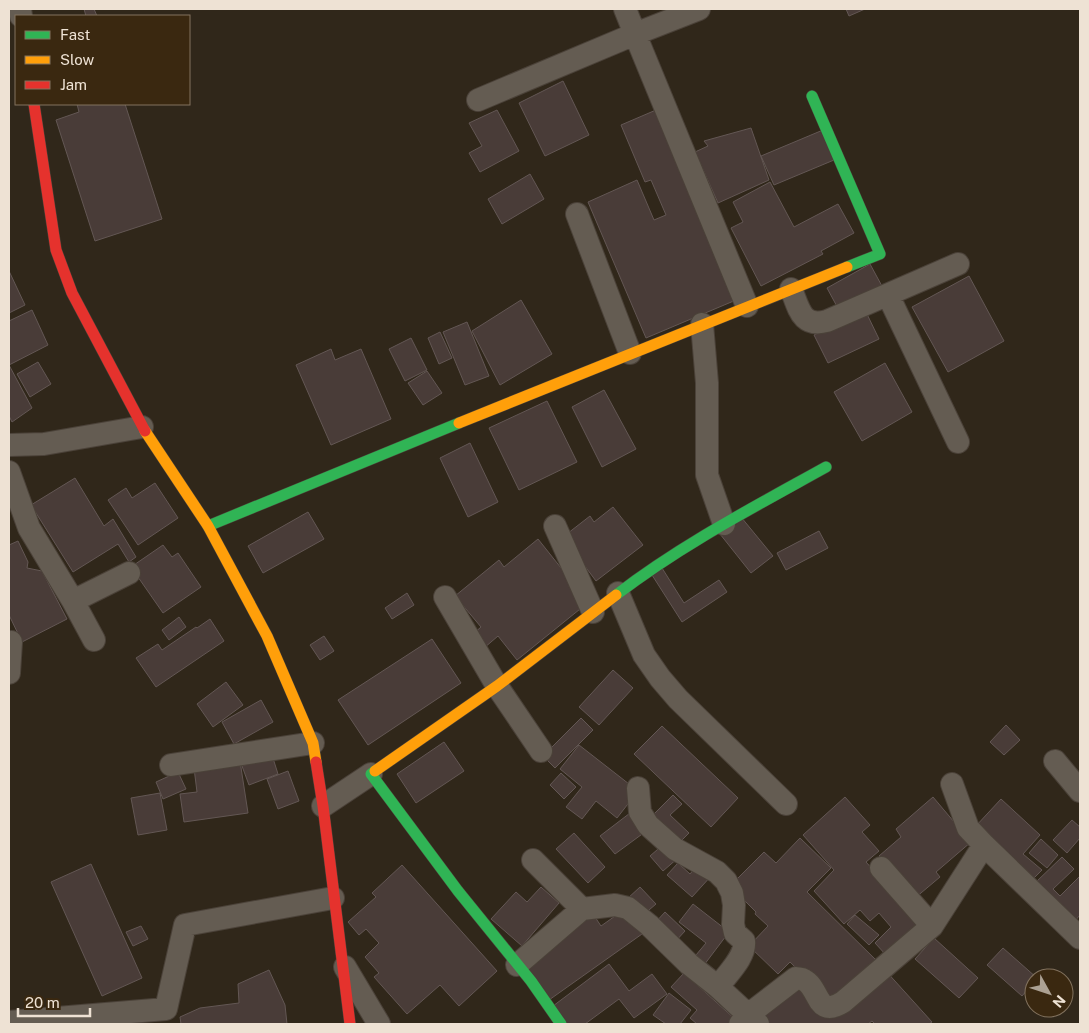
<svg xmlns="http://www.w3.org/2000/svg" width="1089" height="1033" font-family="'Public Sans',sans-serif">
  <rect width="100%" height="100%" fill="#30271a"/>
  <!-- building -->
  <path fill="#493c38" stroke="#635754" d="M 84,9 L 94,9 L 97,16 L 86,16 Z
    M 846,9 L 865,9 L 849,16 Z
    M 563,81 L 589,135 L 545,156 L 519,103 Z
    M 77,104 L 125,104 L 162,219 L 95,241 L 56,120 L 79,112 Z
    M 497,110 L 519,151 L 480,172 L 469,153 L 482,146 L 469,123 Z
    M 656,110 L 736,300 L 646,338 L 588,202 L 637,180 L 654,220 L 666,215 L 651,180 L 645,182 L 621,125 Z
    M 751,128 L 769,180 L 718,203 L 695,152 L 708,146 L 704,141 Z
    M 823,130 L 834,160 L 774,185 L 761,156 Z
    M 530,174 L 544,199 L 502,224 L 488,199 Z
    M 770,182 L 794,227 L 838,204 L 854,233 L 821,251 L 823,254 L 761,286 L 731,228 L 743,222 L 733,202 Z
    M 870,264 L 883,288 L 840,312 L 827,288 Z
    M 9,271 L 25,305 L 9,313 Z
    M 969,276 L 1004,341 L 948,372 L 912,307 Z
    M 521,300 L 552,354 L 500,385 L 472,331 Z
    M 32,310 L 48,345 L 9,365 L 32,408 L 12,422 L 9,416 L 9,321 Z
    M 865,310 L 879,339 L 828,363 L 814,335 Z
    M 467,322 L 489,376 L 465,385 L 443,332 Z
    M 440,332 L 452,358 L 439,364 L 428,338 Z
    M 411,338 L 427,370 L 405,381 L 389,349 Z
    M 331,349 L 335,360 L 361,349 L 391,419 L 331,445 L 296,365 Z
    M 38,362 L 51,384 L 30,397 L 17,374 Z
    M 885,363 L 912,412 L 862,441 L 834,392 Z
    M 427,371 L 442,393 L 423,405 L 408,383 Z
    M 604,390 L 636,449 L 602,467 L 572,407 Z
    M 547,401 L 577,462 L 519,490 L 489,428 Z
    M 470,443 L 498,502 L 468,517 L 440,458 Z
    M 75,478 L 104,526 L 113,519 L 136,557 L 129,562 L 118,544 L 73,572 L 31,505 Z
    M 155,483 L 178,518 L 138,545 L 108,500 L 126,488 L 132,498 Z
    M 613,507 L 643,545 L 596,581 L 563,537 L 590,516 L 594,522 Z
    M 308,512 L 324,539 L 263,573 L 248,546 Z
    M 741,517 L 773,556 L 751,573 L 720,534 Z
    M 819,531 L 828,548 L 786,570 L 777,553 Z
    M 538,539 L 573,583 L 569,586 L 585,605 L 517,660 L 498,636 L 484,648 L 473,634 L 481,627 L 455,596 L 499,560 L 504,567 Z
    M 18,541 L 28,562 L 27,568 L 42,571 L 67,619 L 22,642 L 9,615 L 9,545 Z
    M 163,545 L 172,557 L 178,553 L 201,587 L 163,613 L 131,567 Z
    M 662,568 L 684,603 L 719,580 L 727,592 L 682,622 L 652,575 Z
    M 407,593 L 414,605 L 392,619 L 385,608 Z
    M 179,617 L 186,627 L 169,640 L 162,630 Z
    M 210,619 L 224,641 L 156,687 L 136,658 L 158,644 L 162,650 L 196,627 L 197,628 Z
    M 324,636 L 334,651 L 320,660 L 310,645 Z
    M 432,639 L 461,683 L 368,745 L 338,700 Z
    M 613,670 L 633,688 L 599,725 L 579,707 Z
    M 226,682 L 243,705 L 213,727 L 197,704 Z
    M 261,700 L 273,722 L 234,744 L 222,722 Z
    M 581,718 L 593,730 L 555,768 L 543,756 Z
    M 1006,725 L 1020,740 L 1004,755 L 990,742 Z
    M 662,726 L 738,798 L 711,827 L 634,754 Z
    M 444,742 L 464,771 L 416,803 L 397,774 Z
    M 579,745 L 638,791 L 617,818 L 596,801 L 582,819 L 566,807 L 582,787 L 560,769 Z
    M 272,755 L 278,774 L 249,785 L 242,766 Z
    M 240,761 L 248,813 L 184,822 L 180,794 L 197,792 L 194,768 Z
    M 288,771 L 299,801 L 278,809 L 267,779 Z
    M 178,772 L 186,789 L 163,799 L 156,782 Z
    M 561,773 L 576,787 L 564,799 L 550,785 Z
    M 160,793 L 167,830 L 138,835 L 131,798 Z
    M 673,795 L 682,804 L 670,815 L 689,833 L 675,847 L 648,820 Z
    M 845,797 L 870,825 L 862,832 L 879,851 L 866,862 L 921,923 L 886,955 L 875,943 L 891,927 L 879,913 L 870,921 L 860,910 L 844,924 L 814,891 L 834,870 L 803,835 Z
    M 933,797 L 971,842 L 936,872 L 940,877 L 915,898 L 879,856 L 901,837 L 896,829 Z
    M 1001,799 L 1040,835 L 1023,854 L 1042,870 L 1033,879 L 975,827 Z
    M 634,810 L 649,829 L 615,854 L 600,836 Z
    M 1072,820 L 1080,827 L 1080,838 L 1067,853 L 1053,840 Z
    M 574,833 L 605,867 L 588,883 L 556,849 Z
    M 800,838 L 831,868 L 807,892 L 878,962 L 835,1006 L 790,962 L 778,974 L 749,946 L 768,926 L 755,914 L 756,912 L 730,886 L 764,852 L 776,863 Z
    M 1041,839 L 1058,855 L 1047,868 L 1029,853 Z
    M 665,843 L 678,858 L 663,871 L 650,856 Z
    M 1062,857 L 1074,869 L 1053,889 L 1060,896 L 1080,876 L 1080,915 L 1074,922 L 1036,882 Z
    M 678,863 L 690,874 L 699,863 L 712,875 L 692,897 L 667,875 Z
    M 91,864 L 142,978 L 102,996 L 51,882 Z
    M 402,865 L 497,971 L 459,1006 L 440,985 L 407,1014 L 374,977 L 379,973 L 365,957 L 379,943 L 366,929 L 359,935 L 348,922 L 376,897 L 372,893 Z
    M 541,887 L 559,903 L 522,946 L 491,919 L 516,892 L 527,902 Z
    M 640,887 L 656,904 L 642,916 L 627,899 Z
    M 693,904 L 729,932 L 701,969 L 691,961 L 706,943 L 679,922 Z
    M 625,909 L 642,934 L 549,1000 L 523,964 L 591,911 L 601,926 Z
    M 665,912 L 685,931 L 674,943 L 654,924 Z
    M 855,915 L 879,935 L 869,945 L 847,924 Z
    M 141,926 L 148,939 L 133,946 L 126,932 Z
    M 934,938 L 978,978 L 959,998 L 915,959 Z
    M 1003,948 L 1037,978 L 1034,978 L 1034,982 L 1022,996 L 987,965 Z
    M 609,964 L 629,991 L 652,974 L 667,994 L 634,1018 L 619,999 L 585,1024 L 566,1024 L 553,1006 Z
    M 269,970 L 285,1005 L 287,1024 L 181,1024 L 180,1017 L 200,1008 L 239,1003 L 238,984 Z
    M 885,970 L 932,1022 L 929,1024 L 875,1024 L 872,1021 L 868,1024 L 769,1024 L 760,1015 L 797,982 L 828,1016 Z
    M 684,973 L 736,1020 L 732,1024 L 697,1024 L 690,1018 L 697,1010 L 671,987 Z
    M 669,993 L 691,1010 L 680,1024 L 666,1024 L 653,1015 Z"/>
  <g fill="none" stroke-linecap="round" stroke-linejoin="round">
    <defs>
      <path id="street" d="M 20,9 L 21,16
        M 625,9 L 635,34 L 699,9
        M 478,100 L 635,34 L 747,306
        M 577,214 L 630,353
        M 791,289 C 799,308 801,328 827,321 L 958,264
        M 888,295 L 958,442
        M 702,324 L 707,383 L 707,475 L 724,524
        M 9,445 L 44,444 L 142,427
        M 9,472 L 29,528 L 73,601 L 94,640
        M 555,526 L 593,612
        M 618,593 L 644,655 L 660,678 L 678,699 L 786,804
        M 445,597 L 497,686 L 541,751
        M 73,601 L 129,573
        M 9,673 L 11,642
        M 1055,761 L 1080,791
        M 171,765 L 313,743
        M 952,784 L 968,828 L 984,845
        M 638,788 L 640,812 L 648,825 L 675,849 L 717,872 L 726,881 L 732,893 L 734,905 L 733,924 L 735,933 L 744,941 C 746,957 727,974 718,987
        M 323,806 L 371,774
        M 533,860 L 582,909
        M 881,868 L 932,926
        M 517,965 L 582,909 L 615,905 L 628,908 L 649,925 L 689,964 L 718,987 L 758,1024
        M 345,967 L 379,1024
        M 9,1022 L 166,1009 L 185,925 L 333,898
        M 740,1024 L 748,1015 L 796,978 C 799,979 801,978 804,980 C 820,988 816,1019 843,1002 L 932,926 L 984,845 L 1080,938"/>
      <path id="fast" d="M 812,96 L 880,254 L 847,267
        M 208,526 L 459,423
        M 616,595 C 681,545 754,507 826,467
        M 375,771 L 371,774 L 458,891 L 531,981 L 561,1024"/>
      <path id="slow" d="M 459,423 L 847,267
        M 145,431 L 208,526 L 267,636 L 313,743 L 316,762
        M 375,771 L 497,686 L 616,595"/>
      <path id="jam" d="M 34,104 L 56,250 L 72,293 L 145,431
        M 316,762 L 323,806 L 350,1024"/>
    </defs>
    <!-- street casing -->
    <use href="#street" stroke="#4b4239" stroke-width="24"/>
    <!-- fast casing -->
    <use href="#fast" stroke="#4b4239" stroke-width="12"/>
    <!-- slow casing -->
    <use href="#slow" stroke="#4b4239" stroke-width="12"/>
    <!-- jam casing -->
    <use href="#jam" stroke="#4b4239" stroke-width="12"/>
    <!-- street -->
    <use href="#street" stroke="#645c52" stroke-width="22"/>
    <!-- fast -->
    <use href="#fast" stroke="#30b455" stroke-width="11"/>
    <!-- slow -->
    <use href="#slow" stroke="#ff9f0a" stroke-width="11"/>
    <!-- jam -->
    <use href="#jam" stroke="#e5322d" stroke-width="11"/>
  </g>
  <!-- border -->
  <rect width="1089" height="1033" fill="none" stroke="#eee2d4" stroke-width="20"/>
  <!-- legend -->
  <rect x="15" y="15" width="175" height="90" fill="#3a2810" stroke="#82725e"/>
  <rect x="25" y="31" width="25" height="8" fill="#30b455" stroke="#82725e"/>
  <text x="60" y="40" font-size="15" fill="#eee2d4">Fast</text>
  <rect x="25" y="56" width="25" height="8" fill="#ff9f0a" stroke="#82725e"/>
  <text x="60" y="65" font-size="15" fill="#eee2d4">Slow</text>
  <rect x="25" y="81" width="25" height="8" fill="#e5322d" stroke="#82725e"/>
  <text x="60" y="90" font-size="15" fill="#eee2d4">Jam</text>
  <!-- north arrow -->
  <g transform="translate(1049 993) rotate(130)"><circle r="24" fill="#3a2810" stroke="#82725e"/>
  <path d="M0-4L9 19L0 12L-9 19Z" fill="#aca193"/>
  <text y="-8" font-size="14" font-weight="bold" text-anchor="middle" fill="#eee2d4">N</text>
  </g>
  <!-- scale -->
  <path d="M18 1008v8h72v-8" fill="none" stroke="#eee2d4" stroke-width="2.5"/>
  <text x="25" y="1008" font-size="15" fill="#eee2d4" stroke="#3a2810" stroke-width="4" paint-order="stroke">20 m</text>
</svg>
